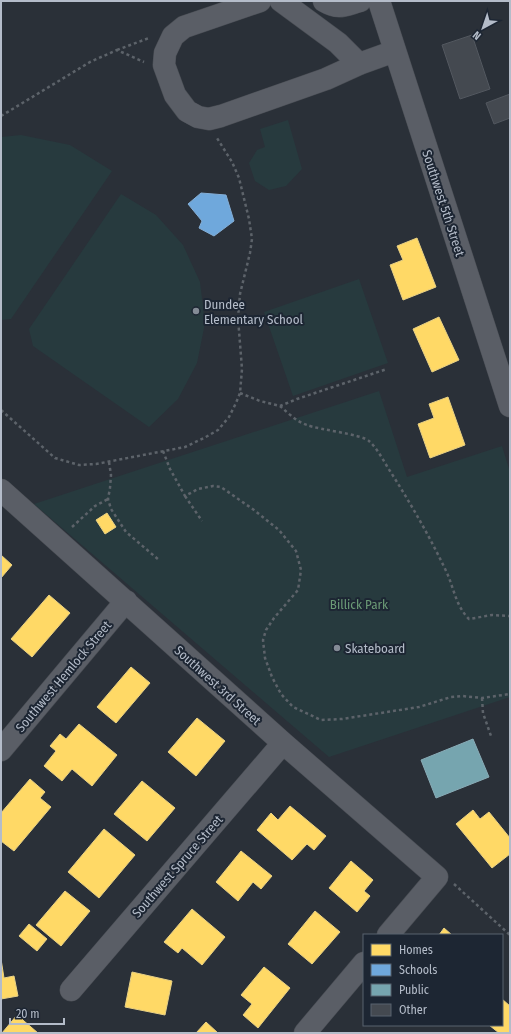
<svg xmlns="http://www.w3.org/2000/svg" width="511" height="1034" font-family="'Fira Sans Condensed',sans-serif">
  <rect width="100%" height="100%" fill="#2a3038"/>
  <!-- green -->
  <path fill="#273a3e" d="M 288,120 L 302,169 L 286,186 L 269,190 L 255,181 L 249,163 L 257,150 L 265,147 L 260,129 Z
    M 21,135 L 70,145 L 112,171 L 11,319 L 1,320 L 1,137 Z
    M 121,194 L 156,215 L 183,245 L 200,282 L 205,323 L 197,363 L 178,399 L 149,427 L 33,346 L 29,329 Z
    M 359,279 L 388,363 L 293,396 L 264,312 Z
    M 379,391 L 407,477 L 502,446 L 510,472 L 510,697 L 329,757 L 34,504 Z"/>
  <!-- homes -->
  <path fill="#ffd966" stroke="#e8d084" d="M 417,238 L 436,287 L 403,300 L 390,265 L 403,260 L 397,246 Z
    M 439,317 L 459,360 L 432,372 L 413,329 Z
    M 448,397 L 465,445 L 430,458 L 418,424 L 434,418 L 429,404 Z
    M 107,513 L 116,527 L 105,534 L 96,520 Z
    M 1,555 L 12,565 L 1,578 Z
    M 49,595 L 70,613 L 32,657 L 11,639 Z
    M 131,667 L 150,683 L 116,723 L 97,707 Z
    M 197,718 L 225,741 L 196,776 L 168,752 Z
    M 79,724 L 117,755 L 92,786 L 72,769 L 62,781 L 44,766 L 56,751 L 50,746 L 60,734 L 66,739 Z
    M 30,779 L 45,792 L 40,798 L 51,807 L 14,851 L 1,841 L 1,813 Z
    M 142,781 L 175,808 L 147,841 L 114,814 Z
    M 290,806 L 326,836 L 314,850 L 307,844 L 292,860 L 257,830 L 271,813 L 278,820 Z
    M 473,810 L 480,819 L 489,812 L 510,838 L 510,854 L 492,868 L 456,824 Z
    M 104,829 L 135,855 L 99,898 L 68,872 Z
    M 241,851 L 272,876 L 261,889 L 253,882 L 238,901 L 216,882 Z
    M 351,861 L 373,880 L 364,891 L 370,896 L 357,912 L 329,888 Z
    M 65,891 L 90,911 L 61,946 L 36,925 Z
    M 192,909 L 225,937 L 202,965 L 182,948 L 178,953 L 164,942 Z
    M 315,911 L 340,932 L 312,964 L 288,944 Z
    M 29,924 L 47,939 L 37,951 L 19,936 Z
    M 444,928 L 452,935 L 439,935 Z
    M 1,959 L 4,978 L 14,976 L 18,996 L 1,999 Z
    M 264,967 L 290,988 L 258,1028 L 243,1015 L 252,1004 L 241,995 Z
    M 132,972 L 172,981 L 165,1015 L 125,1007 Z
    M 502,999 L 510,1006 L 510,1033 L 499,1033 L 489,1025 L 502,1025 Z
    M 17,1015 L 38,1033 L 2,1033 Z
    M 206,1022 L 218,1033 L 196,1033 Z"/>
  <!-- schools -->
  <path fill="#6fa8dc" stroke="#84aed6" d="M 201,193 L 226,195 L 234,221 L 214,236 L 199,228 L 202,221 L 188,204 Z"/>
  <!-- public -->
  <path fill="#76a5af" stroke="#89acb7" d="M 473,739 L 489,777 L 436,798 L 421,760 Z"/>
  <!-- building -->
  <path fill="#444950" stroke="#52575f" d="M 472,35 L 490,89 L 460,99 L 442,45 Z
    M 510,94 L 510,118 L 494,124 L 486,103 Z"/>
  <g fill="none" stroke-linecap="round" stroke-linejoin="round">
    <defs>
      <path id="minor" d="M 260,1 L 184,27 L 173,36 L 165,53 L 164,65 L 175,95 L 187,111 L 198,117 L 209,119 L 221,116 L 326,79 L 359,64 L 395,51
        M 281,1 L 338,43 L 359,64
        M 324,1 C 339,10 345,5 360,1
        M 379,1 L 510,406
        M 1,490 L 283,743 L 437,877 L 388,935
        M 1,750 L 126,601
        M 71,990 L 283,743
        M 305,1033 L 364,963"/>
    </defs>
    <!-- minor casing -->
    <use href="#minor" stroke="#484c53" stroke-width="23"/>
    <!-- path -->
    <path stroke="#5d636a" stroke-width="2.5" stroke-dasharray="3 3" stroke-linecap="butt" d="M 117,50 L 149,38
      M 1,116 L 90,62 L 117,50 L 144,62
      M 240,393 L 260,401 L 280,406 L 297,399 L 387,369
      M 280,406 C 288,413 297,422 307,425 C 320,430 361,434 369,441 C 378,449 384,462 390,471 C 411,504 430,537 447,573 C 454,589 456,606 469,619 L 492,615 L 510,616
      M 1,410 L 55,458 L 79,465 L 96,464 L 185,447 L 204,438 L 218,430 L 229,417 L 236,403 L 240,393 L 242,369 L 238,318 L 240,294 L 250,253 L 252,239 L 249,219 L 239,178 L 232,162 L 217,138
      M 163,451 L 170,469 L 185,496 L 198,489 L 213,486 L 221,487 L 254,510 L 279,530 L 296,551 L 301,570 L 298,590 L 274,618 L 266,630 L 263,640 L 265,658 L 272,677 L 281,694 L 293,707 L 321,720 L 342,719 L 419,707 L 451,697 L 462,696 L 482,698 L 510,694
      M 109,462 L 111,475 L 110,488 L 108,499 L 111,509 L 126,532 L 159,560
      M 185,496 L 202,521
      M 72,527 L 95,506 L 108,499
      M 482,698 L 483,713 L 491,736
      M 454,884 L 510,935"/>
    <!-- minor -->
    <use href="#minor" stroke="#5a5e66" stroke-width="22"/>
  </g>
  <!-- markers -->
  <g fill="#848b96" stroke="#1d2633" stroke-width="1.5">
    <circle cx="196" cy="311" r="4"/>
    <circle cx="337" cy="648" r="4"/>
  </g>
  <g text-anchor="middle" stroke-width="4" stroke-linejoin="round" paint-order="stroke">
    <!-- street labels -->
    <g font-size="13" fill="#b4bcc9" stroke="#1d2633">
      <text transform="translate(444 203) rotate(72)" y="5">Southwest 5th Street</text>
      <text transform="translate(63 676) rotate(-50)" y="5">Southwest Hemlock Street</text>
      <text transform="translate(218 685) rotate(42)" y="5">Southwest 3rd Street</text>
      <text transform="translate(177 866) rotate(-49)" y="5">Southwest Spruce Street</text>
    </g>
    <!-- poi labels -->
    <g font-size="13" fill="#b4bcc9" stroke="#1d2633" text-anchor="start">
      <text x="204" y="309">Dundee<tspan x="204" dy="15">Elementary School</tspan></text>
      <text x="345" y="653">Skateboard</text>
    </g>
    <!-- park labels -->
    <g font-size="13" fill="#6b9a76" stroke="#1d2633">
      <text x="359" y="609">Billick Park</text>
    </g>
  </g>
  <!-- border -->
  <rect width="511" height="1034" fill="none" stroke="#b4bcc9" stroke-width="4"/>
  <!-- legend -->
  <rect x="363" y="934" width="140" height="92" fill="#1d2633" stroke="#59626f"/>
  <rect x="371" y="944" width="20" height="12" fill="#ffd966" stroke="#59626f"/>
  <text x="399" y="954" font-size="12" fill="#b4bcc9">Homes</text>
  <rect x="371" y="964" width="20" height="12" fill="#6fa8dc" stroke="#59626f"/>
  <text x="399" y="974" font-size="12" fill="#b4bcc9">Schools</text>
  <rect x="371" y="984" width="20" height="12" fill="#76a5af" stroke="#59626f"/>
  <text x="399" y="994" font-size="12" fill="#b4bcc9">Public</text>
  <rect x="371" y="1004" width="20" height="12" fill="#444950" stroke="#59626f"/>
  <text x="399" y="1014" font-size="12" fill="#b4bcc9">Other</text>
  <!-- north arrow -->
  <g transform="translate(483 28) rotate(220)" stroke="#1d2633" stroke-width="3" paint-order="stroke">
  <path d="M0-3L7 15L0 10L-7 15Z" fill="#b4bcc9"/>
  <text y="-6" font-size="11" font-weight="bold" text-anchor="middle" fill="#b4bcc9">N</text>
  </g>
  <!-- scale -->
  <path d="M10 1018v6h54v-6" fill="none" stroke="#b4bcc9" stroke-width="2"/>
  <text x="16" y="1018" font-size="12" fill="#b4bcc9" stroke="#1d2633" stroke-width="3" paint-order="stroke">20 m</text>
</svg>
